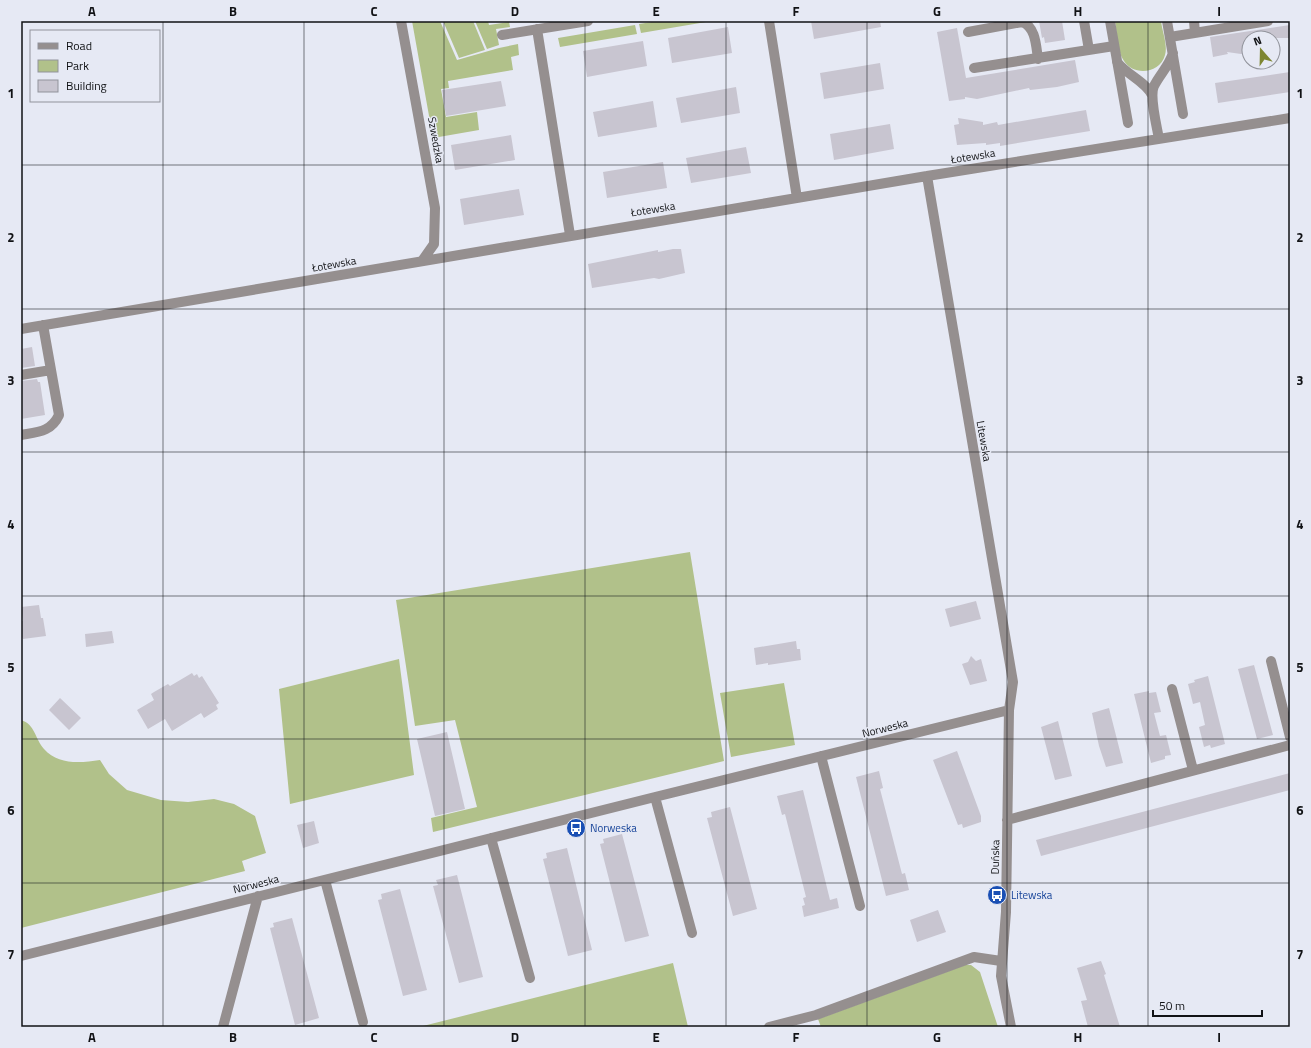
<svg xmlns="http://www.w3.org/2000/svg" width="1311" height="1048" font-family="'Titillium Web',sans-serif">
  <rect width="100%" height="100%" fill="#e6e9f4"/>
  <!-- green -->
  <path fill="#b1c18a" d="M 412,21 L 440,21 L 457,60 L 499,48 L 518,44 L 519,55 L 511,57 L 513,70 L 448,81 L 449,88 L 441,89 L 446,117 L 477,112 L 479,130 L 433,138 Z
    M 443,21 L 473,21 L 485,50 L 459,58 Z
    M 475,21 L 488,21 L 489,25 L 509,22 L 510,27 L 496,29 L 499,45 L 487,49 Z
    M 658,21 L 712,21 L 641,33 L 639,24 Z
    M 1115,21 L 1161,21 C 1162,31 1168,45 1165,55 C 1160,74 1133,76 1124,61 C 1117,51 1117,33 1115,21 Z
    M 635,25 L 637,34 L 560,47 L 558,38 Z
    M 690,552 L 724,761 L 433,832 L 431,818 L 477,807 L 455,720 L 415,726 L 396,600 Z
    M 399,659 L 414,775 L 290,804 L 279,689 Z
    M 784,683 L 795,745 L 731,757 L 720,693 Z
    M 21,720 C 35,724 35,739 44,749 C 58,765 80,763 100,760 L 109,774 L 127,790 L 161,800 L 188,802 L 214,799 L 234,804 L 255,816 L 266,853 L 242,861 L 245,871 L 21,928 Z
    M 673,963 L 688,1027 L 419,1027 Z
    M 965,965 L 971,965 L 980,972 L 998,1027 L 821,1027 L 818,1019 Z"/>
  <!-- building -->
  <path fill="#c8c5d0" d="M 811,21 L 880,21 L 881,27 L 814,39 Z
    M 1039,21 L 1062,21 L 1065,40 L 1045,43 L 1044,37 L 1042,38 Z
    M 1290,25 L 1290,38 L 1249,38 L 1249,53 L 1241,54 L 1227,52 L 1228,54 L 1213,57 L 1210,37 Z
    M 728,27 L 732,53 L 672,63 L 668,38 Z
    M 957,28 L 966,78 L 1075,60 L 1079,82 L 1057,87 L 1030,90 L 1029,88 L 977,99 L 965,97 L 965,99 L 949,101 L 937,32 Z
    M 643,41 L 647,66 L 587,77 L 583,51 Z
    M 880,63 L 884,89 L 824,99 L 820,73 Z
    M 1290,72 L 1290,92 L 1218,103 L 1215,83 Z
    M 501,81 L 506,106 L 446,116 L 442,90 Z
    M 736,87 L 740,113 L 681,123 L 676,98 Z
    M 653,101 L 657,127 L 598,137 L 593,112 Z
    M 1086,110 L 1090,131 L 1000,146 L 1000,143 L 986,145 L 986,143 L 957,145 L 954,125 L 959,124 L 958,118 L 983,122 L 983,125 L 997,122 L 998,125 Z
    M 890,124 L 894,149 L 834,160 L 830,134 Z
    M 511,135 L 515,160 L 455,170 L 451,145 Z
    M 746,147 L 751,173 L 691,183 L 686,158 Z
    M 663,162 L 667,188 L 607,198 L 603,172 Z
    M 519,189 L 524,215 L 464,225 L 460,199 Z
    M 673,249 L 681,249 L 685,273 L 659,279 L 654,278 L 592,288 L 588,264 L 658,250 L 658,252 Z
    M 32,347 L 35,366 L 21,368 L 21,349 Z
    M 37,379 L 38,382 L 40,382 L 45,415 L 21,419 L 21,381 Z
    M 976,601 L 981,619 L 950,627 L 945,609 Z
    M 39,605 L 41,618 L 43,618 L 46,636 L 23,639 L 21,635 L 21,621 L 23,621 L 21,607 Z
    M 112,631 L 114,643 L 86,647 L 85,634 Z
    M 796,641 L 797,649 L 800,649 L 801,660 L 768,665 L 768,663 L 756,665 L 754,648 Z
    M 971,656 L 976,661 L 981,659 L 987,681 L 970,685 L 962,664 L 968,662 Z
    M 1254,665 L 1273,735 L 1257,739 L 1238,669 Z
    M 192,673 L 194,676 L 197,674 L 199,678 L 202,676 L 219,703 L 216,705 L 218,709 L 204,718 L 201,713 L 172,731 L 165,719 L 148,729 L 137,710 L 154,700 L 151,694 L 154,692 L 168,684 L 170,686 Z
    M 1208,676 L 1225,744 L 1211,748 L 1210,745 L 1204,747 L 1199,727 L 1205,725 L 1200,702 L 1193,704 L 1188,684 L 1195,682 L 1194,680 Z
    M 1149,691 L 1149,693 L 1156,692 L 1161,712 L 1154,713 L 1160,736 L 1166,735 L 1171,755 L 1165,756 L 1165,759 L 1151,763 L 1134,694 Z
    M 60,698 L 81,718 L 69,730 L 49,710 Z
    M 1109,708 L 1123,763 L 1106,767 L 1099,746 L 1092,713 Z
    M 1058,721 L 1072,776 L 1055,780 L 1041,727 Z
    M 447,732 L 465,809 L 435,816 L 417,739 Z
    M 957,751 L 981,816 L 981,822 L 963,828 L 962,824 L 958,825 L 933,760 Z
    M 879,771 L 883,788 L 880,789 L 902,874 L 905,873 L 909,890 L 886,896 L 856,777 Z
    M 1290,773 L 1290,790 L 1041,856 L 1036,840 Z
    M 803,790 L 830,900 L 837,898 L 839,908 L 804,917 L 802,906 L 805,905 L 803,898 L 806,897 L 785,814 L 782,815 L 777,796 Z
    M 730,807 L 757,909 L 733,916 L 707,818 L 712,817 L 711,812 Z
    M 314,821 L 319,843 L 303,848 L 297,825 Z
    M 622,834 L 649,936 L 625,942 L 600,844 L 604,843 L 603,839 Z
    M 567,848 L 592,950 L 568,956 L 543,859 L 547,858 L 546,853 Z
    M 457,875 L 483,977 L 459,983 L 433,886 L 438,885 L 436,880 Z
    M 400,889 L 427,990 L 403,996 L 378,900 L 382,899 L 381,894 Z
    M 938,910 L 946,932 L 917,942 L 910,920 Z
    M 292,918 L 319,1018 L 295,1025 L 270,928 L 274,927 L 273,923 Z
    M 1101,961 L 1106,974 L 1104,975 L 1120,1027 L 1088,1027 L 1081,1001 L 1087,1000 L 1077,968 Z"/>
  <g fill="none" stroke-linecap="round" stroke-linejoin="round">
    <!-- minor -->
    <path stroke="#958f8f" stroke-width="10" d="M 401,21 L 435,208 L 434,244 L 422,261
      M 769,21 L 797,198
      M 1084,21 L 1089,50
      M 1110,21 L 1128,123
      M 1167,21 L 1183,114
      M 1194,21 L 1195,33
      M 537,29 L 570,235
      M 968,32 L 1022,22 C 1036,27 1036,46 1038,59
      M 502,35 L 588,21
      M 1170,37 L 1268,21
      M 1117,62 C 1127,75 1145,81 1152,95
      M 974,68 L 1114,46
      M 1159,139 C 1157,127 1149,96 1154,86 C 1160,74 1169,66 1173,53
      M 927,176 L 1013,682 L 1009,710 L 1006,912 L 1001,976 L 1011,1027
      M 43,325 L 51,370
      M 21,329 L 927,176 L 1290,118
      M 21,375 L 51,370 L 59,415 C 51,432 38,432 21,435
      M 1271,661 L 1290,737
      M 1172,689 L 1193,770
      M 821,756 L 860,906
      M 655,797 L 692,933
      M 1007,820 L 1290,745
      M 491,838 L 530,978
      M 325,880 L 363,1022
      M 21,956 L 655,797 L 1009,710
      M 223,1027 L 258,896
      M 769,1027 L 816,1015 L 974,957 L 1001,961"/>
  </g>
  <!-- grid -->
  <path fill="none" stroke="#111215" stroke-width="1" stroke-opacity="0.55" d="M 163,21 L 163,1027M 304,21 L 304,1027M 444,21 L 444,1027M 585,21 L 585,1027M 726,21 L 726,1027M 867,21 L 867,1027M 1007,21 L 1007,1027M 1148,21 L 1148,1027M 21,165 L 1290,165M 21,309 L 1290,309M 21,452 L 1290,452M 21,596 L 1290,596M 21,739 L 1290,739M 21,883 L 1290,883"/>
  <!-- icons -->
  <defs>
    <symbol id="bus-disc" viewBox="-11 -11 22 22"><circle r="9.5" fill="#1a4fb4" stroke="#e6e9f4"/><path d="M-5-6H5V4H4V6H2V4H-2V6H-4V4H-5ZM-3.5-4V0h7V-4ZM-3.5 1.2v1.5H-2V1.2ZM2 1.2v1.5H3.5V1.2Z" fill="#fff"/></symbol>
  </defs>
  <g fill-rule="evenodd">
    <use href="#bus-disc" x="565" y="817" width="22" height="22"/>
    <use href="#bus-disc" x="986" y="884" width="22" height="22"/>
  </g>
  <g text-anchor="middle" stroke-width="3" stroke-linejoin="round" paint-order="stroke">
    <!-- street labels -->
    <g font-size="11" fill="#111215" stroke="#e6e9f4">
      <text transform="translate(436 140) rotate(80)" y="4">Szwedzka</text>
      <text transform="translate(973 156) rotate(-9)" y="4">Łotewska</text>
      <text transform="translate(653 209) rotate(-9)" y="4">Łotewska</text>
      <text transform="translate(334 264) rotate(-10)" y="4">Łotewska</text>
      <text transform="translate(984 441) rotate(80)" y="4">Litewska</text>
      <text transform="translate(885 728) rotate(-14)" y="4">Norweska</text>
      <text transform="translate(995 857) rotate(-89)" y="4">Duńska</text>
      <text transform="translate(256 884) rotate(-14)" y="4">Norweska</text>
    </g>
    <!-- transit labels -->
    <g font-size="11" fill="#164399" stroke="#e6e9f4" text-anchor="start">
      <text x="590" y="832">Norweska</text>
      <text x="1011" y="899">Litewska</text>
    </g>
  </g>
  <!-- border -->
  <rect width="1311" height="1048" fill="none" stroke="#e6e9f4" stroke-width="44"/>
  <!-- legend -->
  <rect x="30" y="30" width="130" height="72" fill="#e6e9f4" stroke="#91939b"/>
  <rect x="38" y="43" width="20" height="6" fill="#958f8f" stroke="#91939b"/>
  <text x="66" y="50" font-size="12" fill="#111215">Road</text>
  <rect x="38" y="60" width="20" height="12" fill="#b1c18a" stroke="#91939b"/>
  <text x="66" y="70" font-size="12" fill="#111215">Park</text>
  <rect x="38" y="80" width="20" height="12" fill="#c8c5d0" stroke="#91939b"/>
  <text x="66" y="90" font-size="12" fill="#111215">Building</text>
  <!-- north arrow -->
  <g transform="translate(1261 50) rotate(340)"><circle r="19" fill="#e6e9f4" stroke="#91939b"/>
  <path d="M0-3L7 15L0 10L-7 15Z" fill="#7e8632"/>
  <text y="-6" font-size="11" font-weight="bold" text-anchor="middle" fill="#111215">N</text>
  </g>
  <!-- scale -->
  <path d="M1153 1010v6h109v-6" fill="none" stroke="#111215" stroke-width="2"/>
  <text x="1159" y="1010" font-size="12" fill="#111215" stroke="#e6e9f4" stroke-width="3" paint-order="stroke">50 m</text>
  <rect x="22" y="22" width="1267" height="1004" fill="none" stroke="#111215" stroke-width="1.5"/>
  <g font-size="13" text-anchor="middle" font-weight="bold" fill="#111215">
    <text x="92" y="16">A</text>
    <text x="233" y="16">B</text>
    <text x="374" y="16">C</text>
    <text x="515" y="16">D</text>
    <text x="656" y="16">E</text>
    <text x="796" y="16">F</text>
    <text x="937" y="16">G</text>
    <text x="1078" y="16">H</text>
    <text x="1219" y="16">I</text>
    <text x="11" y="98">1</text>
    <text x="1300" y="98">1</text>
    <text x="11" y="242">2</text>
    <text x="1300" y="242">2</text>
    <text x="11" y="385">3</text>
    <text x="1300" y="385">3</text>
    <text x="11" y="529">4</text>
    <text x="1300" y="529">4</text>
    <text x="11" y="672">5</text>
    <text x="1300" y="672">5</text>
    <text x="11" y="815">6</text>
    <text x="1300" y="815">6</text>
    <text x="11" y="959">7</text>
    <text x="1300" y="959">7</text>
    <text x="92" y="1042">A</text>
    <text x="233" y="1042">B</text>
    <text x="374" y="1042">C</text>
    <text x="515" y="1042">D</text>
    <text x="656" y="1042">E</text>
    <text x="796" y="1042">F</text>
    <text x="937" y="1042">G</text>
    <text x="1078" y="1042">H</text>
    <text x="1219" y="1042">I</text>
  </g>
</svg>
